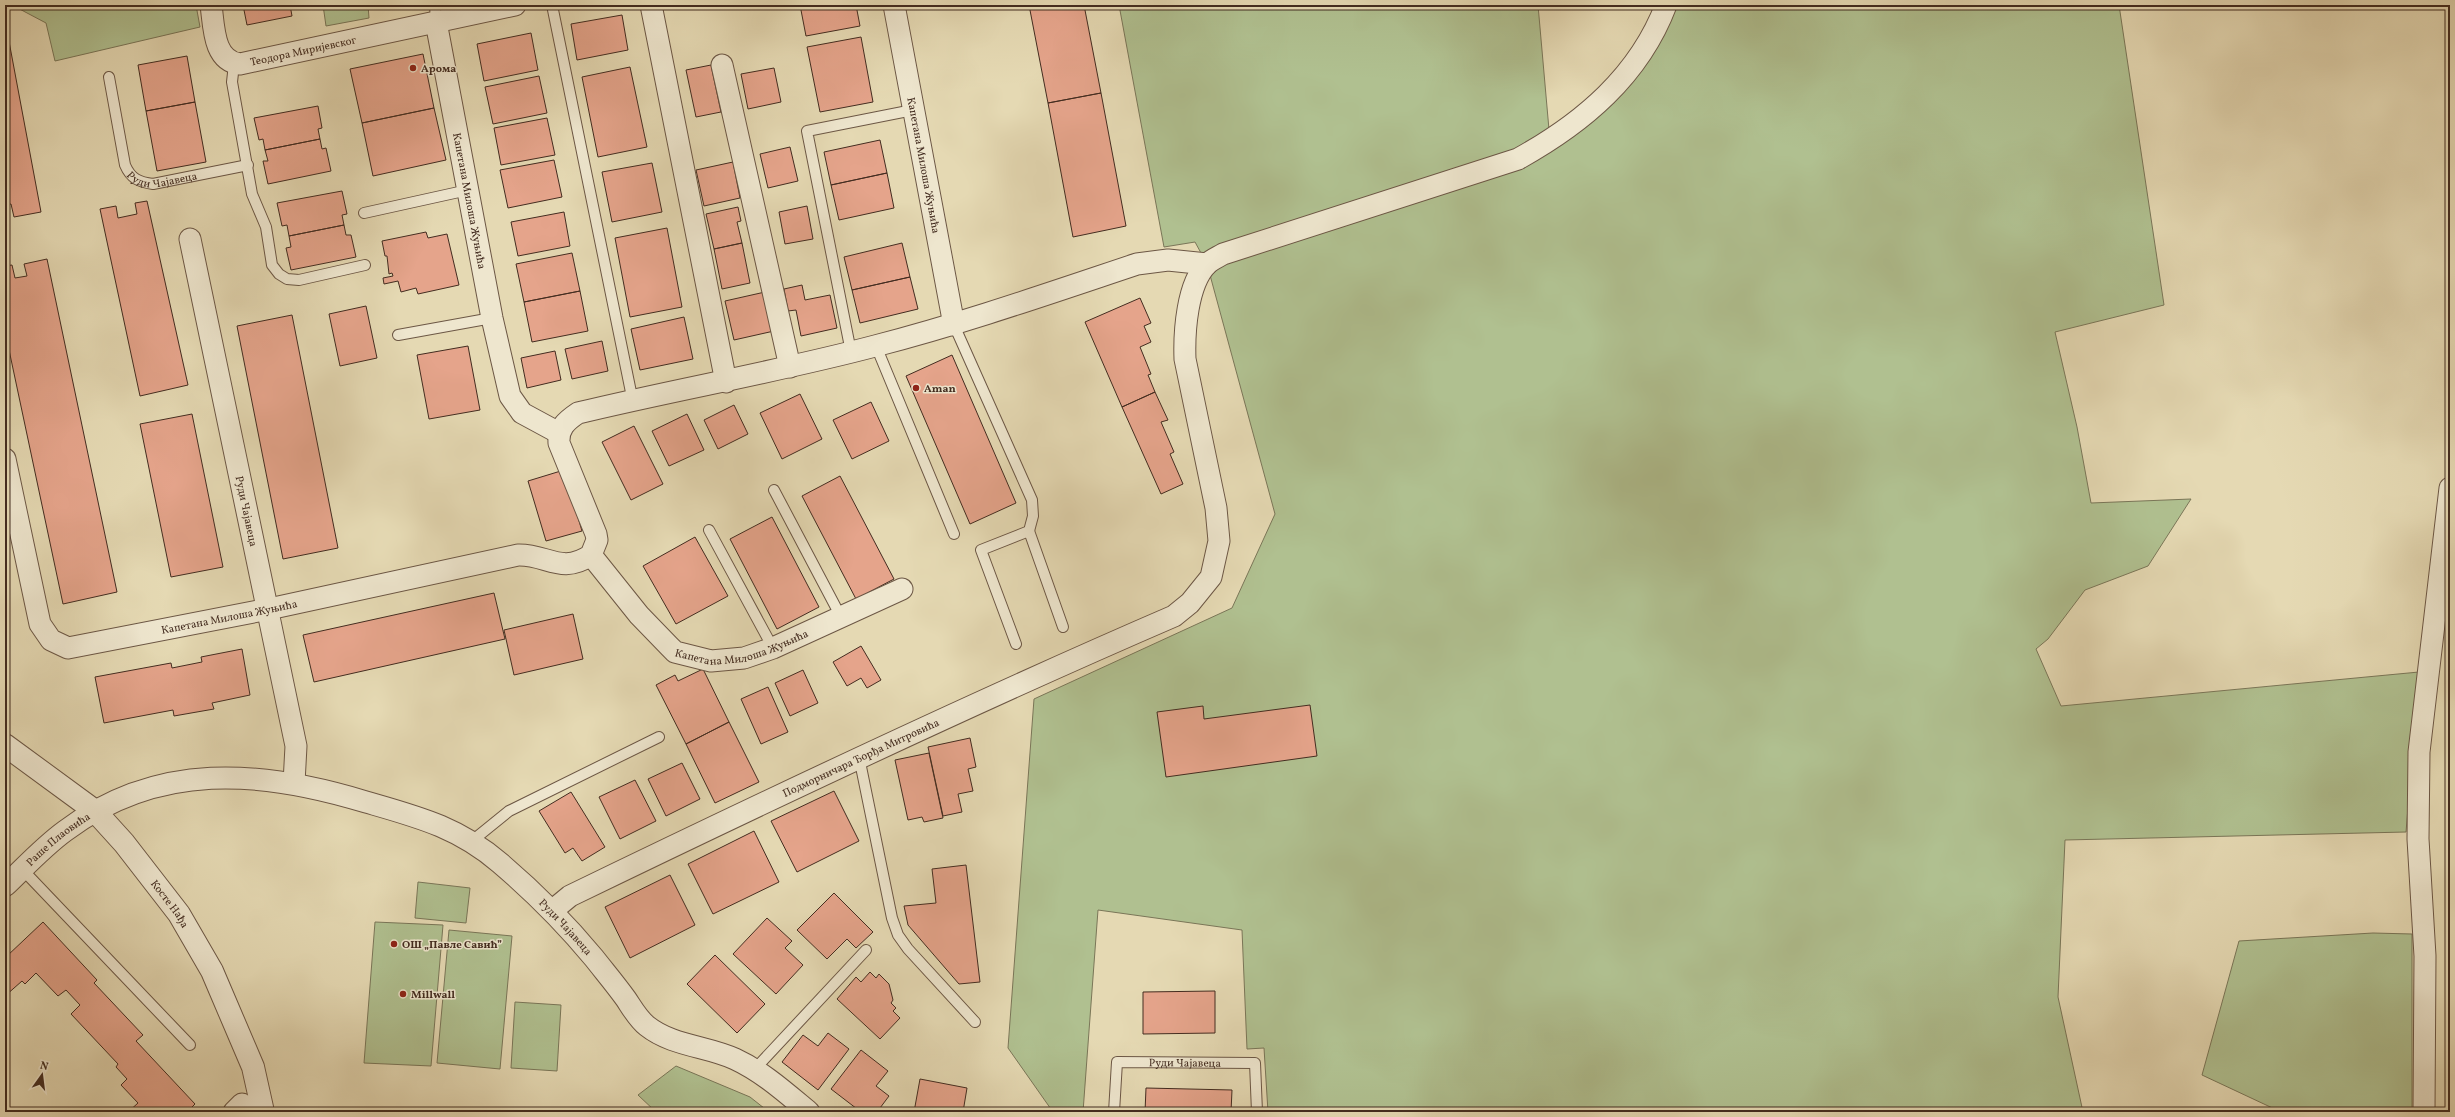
<svg xmlns="http://www.w3.org/2000/svg" width="2455" height="1117" font-family="Vollkorn,serif">
  <rect width="100%" height="100%" fill="#e5d9b3"/>
  <filter id="stains"><feTurbulence type="fractalNoise" baseFrequency=".005" numOctaves="4"/><feColorMatrix values="0 0 0 0 .2 0 0 0 0 .09 0 0 0 0 .02 0 0 0 .5 -.17"/></filter>
  <radialGradient id="worn" r=".72"><stop offset=".6" stop-color="#630" stop-opacity="0"/><stop offset="1" stop-color="#630" stop-opacity=".3"/></radialGradient>
  <!-- green -->
  <path fill="#b0c090" stroke="#7a7658" d="M 12,5 L 196,5 L 200,27 L 55,61 L 46,23 Z
    M 323,5 L 368,5 L 369,18 L 326,26 Z
    M 1119,5 L 1538,5 L 1550,141 L 1628,73 L 1666,5 L 2119,5 L 2164,305 L 2055,332 L 2077,427 L 2091,503 L 2191,499 L 2148,566 L 2085,590 L 2048,639 L 2036,649 L 2061,706 L 2419,672 L 2406,832 L 2065,840 L 2058,997 L 2083,1112 L 1268,1112 L 1264,1048 L 1247,1049 L 1242,930 L 1098,910 L 1083,1112 L 1053,1112 L 1008,1048 L 1034,699 L 1232,608 L 1275,514 L 1207,264 L 1195,242 L 1164,247 Z
    M 418,882 L 470,888 L 466,923 L 415,918 Z
    M 375,922 L 443,925 L 431,1066 L 364,1063 Z
    M 449,930 L 512,936 L 500,1069 L 437,1063 Z
    M 2373,933 L 2412,934 L 2412,1112 L 2281,1112 L 2202,1075 L 2239,941 Z
    M 515,1002 L 561,1005 L 557,1071 L 511,1068 Z
    M 676,1066 L 750,1097 L 769,1112 L 656,1112 L 638,1095 Z"/>
  <!-- building -->
  <path fill="#e5a48b" stroke="#432c20" d="M 243,5 L 290,5 L 292,16 L 247,25 Z
    M 800,5 L 856,5 L 860,26 L 806,36 Z
    M 1029,5 L 1084,5 L 1101,93 L 1048,103 Z
    M 622,15 L 628,50 L 577,60 L 571,24 Z
    M 5,20 L 41,212 L 14,217 L 11,204 L 5,205 Z
    M 531,33 L 538,70 L 484,81 L 477,44 Z
    M 861,37 L 873,102 L 820,112 L 807,47 Z
    M 423,54 L 434,108 L 362,123 L 350,69 Z
    M 187,56 L 195,102 L 146,111 L 138,65 Z
    M 711,65 L 721,112 L 696,117 L 686,70 Z
    M 630,67 L 647,147 L 598,157 L 582,77 Z
    M 774,68 L 781,102 L 748,109 L 741,74 Z
    M 539,76 L 547,113 L 493,124 L 485,87 Z
    M 1101,93 L 1126,226 L 1073,237 L 1048,103 Z
    M 195,102 L 206,162 L 157,171 L 146,111 Z
    M 318,106 L 322,128 L 318,129 L 320,139 L 265,150 L 263,139 L 259,140 L 254,118 Z
    M 434,108 L 446,160 L 373,176 L 362,123 Z
    M 547,118 L 555,155 L 501,165 L 494,128 Z
    M 320,139 L 322,149 L 326,148 L 331,171 L 268,184 L 263,161 L 268,161 L 265,150 Z
    M 880,140 L 887,173 L 831,185 L 824,152 Z
    M 790,147 L 798,181 L 768,188 L 760,154 Z
    M 554,160 L 562,197 L 508,208 L 500,170 Z
    M 733,162 L 740,198 L 704,206 L 696,170 Z
    M 652,163 L 662,212 L 612,222 L 602,172 Z
    M 887,173 L 894,208 L 839,220 L 831,185 Z
    M 342,191 L 347,214 L 342,215 L 344,225 L 289,236 L 287,225 L 282,226 L 277,203 Z
    M 147,201 L 188,385 L 140,396 L 100,209 L 116,206 L 118,218 L 137,214 L 135,203 Z
    M 807,206 L 813,239 L 785,244 L 779,212 Z
    M 738,207 L 741,221 L 737,222 L 742,243 L 714,249 L 706,214 Z
    M 564,212 L 570,246 L 518,256 L 511,222 Z
    M 344,225 L 346,235 L 351,235 L 356,257 L 291,270 L 286,248 L 291,247 L 289,236 Z
    M 667,228 L 682,307 L 630,317 L 615,238 Z
    M 426,232 L 428,238 L 447,234 L 459,285 L 418,294 L 416,288 L 401,292 L 398,281 L 384,284 L 383,278 L 393,276 L 392,273 L 389,274 L 387,256 L 385,256 L 382,241 Z
    M 742,243 L 750,283 L 722,289 L 714,249 Z
    M 902,243 L 910,277 L 852,290 L 844,257 Z
    M 572,253 L 580,291 L 524,302 L 516,264 Z
    M 47,259 L 117,592 L 63,604 L 5,331 L 5,266 L 12,265 L 15,278 L 27,276 L 24,264 Z
    M 910,277 L 918,309 L 860,323 L 852,290 Z
    M 802,285 L 805,300 L 830,295 L 837,328 L 801,336 L 796,310 L 788,311 L 784,289 Z
    M 580,291 L 588,331 L 532,342 L 524,302 Z
    M 765,292 L 774,331 L 734,340 L 725,301 Z
    M 1140,298 L 1151,323 L 1144,326 L 1151,342 L 1140,347 L 1151,374 L 1148,375 L 1155,392 L 1122,407 L 1085,322 Z
    M 366,306 L 377,358 L 340,366 L 329,314 Z
    M 292,315 L 338,548 L 283,559 L 237,326 Z
    M 684,317 L 693,359 L 640,370 L 631,329 Z
    M 602,341 L 608,371 L 572,379 L 565,349 Z
    M 468,346 L 480,410 L 429,419 L 417,355 Z
    M 555,351 L 561,380 L 527,388 L 521,358 Z
    M 952,355 L 1016,503 L 970,524 L 906,376 Z
    M 1155,392 L 1168,420 L 1161,422 L 1174,452 L 1170,454 L 1183,484 L 1161,494 L 1122,407 Z
    M 800,394 L 822,439 L 782,459 L 760,413 Z
    M 871,402 L 889,441 L 852,459 L 833,420 Z
    M 734,405 L 748,434 L 718,449 L 704,420 Z
    M 192,414 L 223,567 L 171,577 L 140,424 Z
    M 687,414 L 704,450 L 669,466 L 652,431 Z
    M 634,426 L 663,484 L 631,500 L 602,442 Z
    M 564,470 L 582,531 L 546,541 L 528,481 Z
    M 840,476 L 894,579 L 856,599 L 802,496 Z
    M 772,517 L 819,607 L 777,629 L 730,539 Z
    M 695,537 L 728,596 L 676,624 L 643,566 Z
    M 494,593 L 505,639 L 314,682 L 303,635 Z
    M 573,614 L 583,659 L 514,675 L 504,630 Z
    M 861,646 L 881,680 L 867,688 L 861,678 L 847,686 L 833,662 Z
    M 242,649 L 250,695 L 212,703 L 214,709 L 174,716 L 173,710 L 104,723 L 95,677 L 171,663 L 172,668 L 202,662 L 201,657 Z
    M 703,669 L 729,722 L 686,744 L 656,685 L 675,675 L 678,681 Z
    M 803,670 L 818,703 L 790,716 L 775,683 Z
    M 768,687 L 788,732 L 761,744 L 741,699 Z
    M 1310,705 L 1317,756 L 1166,777 L 1157,712 L 1203,706 L 1204,719 Z
    M 729,722 L 759,782 L 715,803 L 686,744 Z
    M 970,738 L 976,767 L 968,769 L 973,791 L 958,794 L 962,812 L 943,816 L 928,747 Z
    M 929,753 L 943,818 L 924,822 L 922,817 L 908,820 L 895,760 Z
    M 682,763 L 700,799 L 666,816 L 648,779 Z
    M 635,780 L 656,821 L 620,839 L 599,797 Z
    M 834,791 L 859,841 L 797,872 L 771,821 Z
    M 571,792 L 605,847 L 582,861 L 573,848 L 565,853 L 539,811 Z
    M 754,831 L 779,882 L 713,914 L 688,864 Z
    M 966,865 L 980,982 L 959,984 L 908,925 L 904,906 L 936,903 L 932,869 Z
    M 670,875 L 695,925 L 630,958 L 605,907 Z
    M 834,893 L 873,932 L 856,948 L 847,939 L 827,959 L 797,930 Z
    M 767,918 L 792,941 L 785,948 L 803,965 L 776,994 L 733,954 Z
    M 43,922 L 97,980 L 94,983 L 143,1035 L 136,1041 L 195,1104 L 187,1112 L 128,1112 L 138,1103 L 121,1085 L 127,1079 L 116,1067 L 118,1064 L 71,1014 L 80,1005 L 66,990 L 58,996 L 36,973 L 25,984 L 22,981 L 5,996 L 5,953 L 7,956 Z
    M 715,955 L 765,1004 L 737,1033 L 687,984 Z
    M 870,972 L 876,978 L 879,974 L 889,984 L 893,1000 L 891,1003 L 896,1008 L 893,1011 L 900,1018 L 880,1039 L 837,999 L 856,977 L 861,982 Z
    M 1215,991 L 1215,1033 L 1143,1034 L 1143,992 Z
    M 828,1033 L 849,1049 L 818,1090 L 782,1062 L 803,1035 L 818,1046 Z
    M 861,1050 L 888,1071 L 876,1086 L 889,1096 L 877,1112 L 861,1112 L 831,1089 Z
    M 920,1079 L 967,1088 L 963,1112 L 914,1112 Z
    M 1146,1088 L 1232,1090 L 1231,1112 L 1145,1112 Z"/>
  <g fill="none" stroke-linecap="round" stroke-linejoin="round">
    <defs>
      <g id="service">
        <path d="M 435,5 L 436,22"/>
        <path d="M 552,5 L 633,402"/>
        <path d="M 234,64 L 232,82 L 252,194 L 266,227 L 272,265 L 279,274 L 287,279 L 299,280 L 365,265"/>
        <path id="s1" d="M 109,77 L 125,165 C 131,179 139,182 153,184 L 248,165"/>
        <path d="M 364,213 L 468,190"/>
        <path d="M 954,325 L 1032,500 L 1033,516 L 1029,531 L 981,550 L 1016,644"/>
        <path d="M 398,335 L 492,318"/>
        <path d="M 876,346 L 954,534"/>
        <path d="M 851,352 L 807,131 L 913,110"/>
        <path d="M 774,490 L 841,617"/>
        <path d="M 709,530 L 773,648"/>
        <path d="M 1029,531 L 1063,627"/>
        <path d="M 859,757 L 892,918 L 898,935 L 908,949 L 975,1022"/>
        <path d="M 472,841 L 509,811 L 659,737"/>
        <path d="M 22,869 L 190,1045"/>
        <path d="M 754,1070 L 866,950"/>
        <path id="s2" d="M 1114,1112 L 1117,1062 L 1255,1063 L 1257,1112"/>
      </g>
      <g id="minor">
        <path id="s3" d="M 211,5 C 214,26 213,61 240,64 L 515,5"/>
        <path d="M 651,5 L 726,382"/>
        <path id="s4" d="M 894,5 L 954,325"/>
        <path id="s5" d="M 436,22 L 492,318 L 510,396 L 522,413 L 559,433"/>
        <path d="M 722,65 L 790,367"/>
        <path id="s6" d="M 190,239 L 296,746 L 294,783"/>
        <path id="s7" d="M 5,459 L 40,624 L 51,640 L 68,648 L 269,609 L 518,555 C 547,554 561,575 591,555 L 597,540 L 596,534 L 559,443 C 558,428 566,421 578,413 C 677,389 777,372 875,346 C 964,323 1050,293 1137,264 L 1168,260 L 1207,264"/>
        <path id="s8" d="M 591,555 L 639,615 L 669,646 L 675,652 L 711,661 L 744,658 L 773,648 L 902,589"/>
        <path id="s9" d="M 5,886 C 24,868 43,847 65,831 C 158,761 261,770 366,802 C 418,817 458,827 500,863 C 534,892 565,923 594,958 C 605,972 616,985 626,999 C 632,1008 638,1019 647,1026 C 672,1046 707,1046 735,1059 C 763,1072 786,1093 809,1112"/>
        <path id="s10" d="M 553,910 L 570,896 C 770,799 970,704 1174,616 L 1190,603 L 1211,577 L 1219,541 L 1216,508 L 1185,359 C 1184,332 1187,284 1207,264 C 1211,260 1218,257 1223,254 L 1518,159 C 1583,123 1639,76 1666,5"/>
        <path d="M 234,1112 L 242,1104"/>
        <path d="M 2424,1112 L 2425,956 L 2418,839 L 2419,752 L 2450,488"/>
      </g>
      <g id="tertiary">
        <path id="s11" d="M 5,745 L 95,811 L 124,843 L 179,914 L 212,971 L 253,1067 L 263,1112"/>
      </g>
    </defs>
    <!-- service casing -->
    <use href="#service" stroke="#6c5745" stroke-width="12"/>
    <!-- minor casing -->
    <use href="#minor" stroke="#6c5745" stroke-width="23"/>
    <!-- tertiary casing -->
    <use href="#tertiary" stroke="#6c5745" stroke-width="24"/>
    <!-- service -->
    <use href="#service" stroke="#eee6ce" stroke-width="10"/>
    <!-- minor -->
    <use href="#minor" stroke="#eee6ce" stroke-width="21"/>
    <!-- tertiary -->
    <use href="#tertiary" stroke="#eee6ce" stroke-width="22"/>
  </g>
  <!-- markers -->
  <g fill="#8f2418" stroke="#eee6ce" stroke-width="1.5">
    <circle cx="413" cy="68" r="4"/>
    <circle cx="916" cy="388" r="4"/>
    <circle cx="394" cy="944" r="4"/>
    <circle cx="403" cy="994" r="4"/>
  </g>
  <g text-anchor="middle" stroke-width="3" stroke-linejoin="round" paint-order="stroke">
    <!-- street labels -->
    <g font-size="11" fill="#432c20" stroke="#eee6ce">
      <text dy="4" stroke="none"><textPath href="#s3" startOffset="136">Теодора Миријевског</textPath></text>
      <text dy="4" stroke="none"><textPath href="#s4" startOffset="163">Капетана Милоша Жуњића</textPath></text>
      <text dy="4" stroke="none"><textPath href="#s1" startOffset="134">Руди Чајавеца</textPath></text>
      <text dy="4" stroke="none"><textPath href="#s5" startOffset="182">Капетана Милоша Жуњића</textPath></text>
      <text dy="4" stroke="none"><textPath href="#s6" startOffset="278">Руди Чајавеца</textPath></text>
      <text dy="4" stroke="none"><textPath href="#s7" startOffset="371">Капетана Милоша Жуњића</textPath></text>
      <text dy="4" stroke="none"><textPath href="#s8" startOffset="198">Капетана Милоша Жуњића</textPath></text>
      <text dy="4" stroke="none"><textPath href="#s10" startOffset="344">Подморничара Ђорђа Митровића</textPath></text>
      <text dy="4" stroke="none"><textPath href="#s9" startOffset="71">Раше Плаовића</textPath></text>
      <text dy="4" stroke="none"><textPath href="#s11" startOffset="231">Косте Нађа</textPath></text>
      <text dy="4" stroke="none"><textPath href="#s9" startOffset="637">Руди Чајавеца</textPath></text>
      <text dy="4" stroke="none"><textPath href="#s2" startOffset="118">Руди Чајавеца</textPath></text>
    </g>
    <!-- poi labels -->
    <g font-size="11" font-weight="bold" fill="#432c20" stroke="#eee6ce" text-anchor="start">
      <text x="421" y="72">Арома</text>
      <text x="924" y="392">Aman</text>
      <text x="402" y="948">ОШ „Павле Савић”</text>
      <text x="411" y="998">Millwall</text>
    </g>
  </g>
  <!-- margin -->
  <rect width="2455" height="1117" fill="none" stroke="#e5d9b3" stroke-width="20"/>
  <rect x="6" y="6" width="2443" height="1105" fill="none" stroke="#432c20" stroke-width="2"/>
  <rect x="10" y="10" width="2435" height="1097" fill="none" stroke="#432c20"/>
  <!-- north arrow -->
  <g transform="translate(42 1075) rotate(14)" stroke="#eee6ce" stroke-width="3" paint-order="stroke">
  <path d="M0-3L7 15L0 10L-7 15Z" fill="#432c20"/>
  <text y="-6" font-size="11" font-weight="bold" text-anchor="middle" fill="#432c20">N</text>
  </g>
  <rect width="100%" height="100%" filter="url(#stains)"/>
  <rect width="100%" height="100%" fill="url(#worn)"/>
</svg>
